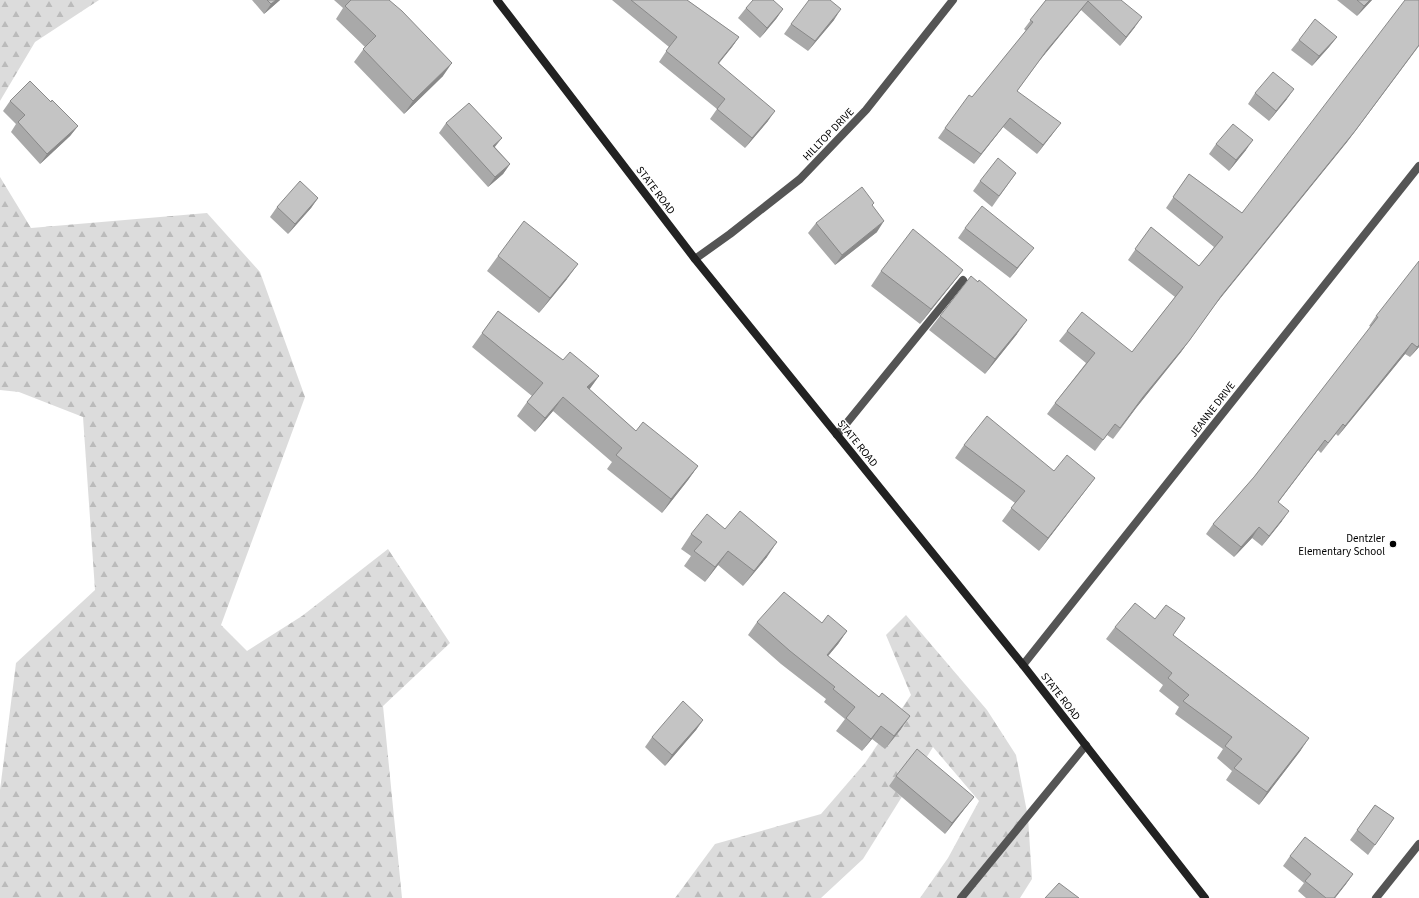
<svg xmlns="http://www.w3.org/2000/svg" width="1419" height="898" font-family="'Source Sans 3',sans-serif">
  <defs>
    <pattern id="forest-firs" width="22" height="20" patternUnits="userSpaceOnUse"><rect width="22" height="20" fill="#dcdcdc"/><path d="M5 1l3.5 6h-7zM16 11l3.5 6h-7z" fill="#bbb"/></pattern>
  </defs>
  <rect width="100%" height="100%" fill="#fff"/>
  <!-- forest -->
  <path fill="url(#forest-firs)" d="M 0,0 L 99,0 L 35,42 L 0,101 Z
    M 0,177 L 31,228 L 207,213 L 260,272 L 305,397 L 221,625 L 247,651 L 302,616 L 388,549 L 450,643 L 383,706 L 402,898 L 0,898 L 0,790 L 16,663 L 95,590 L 83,417 L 19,392 L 0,390 Z
    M 906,615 L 987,710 L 1016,755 L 1028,817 L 1032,879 L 1020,898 L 920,898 L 948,858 L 979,801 L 933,747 L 863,859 L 821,898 L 675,898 L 715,844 L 821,814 L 865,763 L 911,695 L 886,635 Z"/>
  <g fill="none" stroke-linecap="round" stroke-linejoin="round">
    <!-- service -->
    <path stroke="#555" stroke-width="8" d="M 837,435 L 963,280
      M 961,898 L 1086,745
      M 1376,898 L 1419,844"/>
    <!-- minor -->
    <path stroke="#555" stroke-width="8" d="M 695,259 L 730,234 L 800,179 L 866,110 L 953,0
      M 1023,665 L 1419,166"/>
    <!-- secondary -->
    <path stroke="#222" stroke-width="8" d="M 497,0 L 695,259 L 1023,665 L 1205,898"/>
  </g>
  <!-- wall -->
  <path fill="#a9a9a9" d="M 252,0 L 280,0 L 264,14 Z
    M 334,0 L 389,0 L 443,76 L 404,114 L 354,62 L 365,47 L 336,19 L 343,8 Z
    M 612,0 L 687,0 L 739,37 L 732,47 L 719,63 L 768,121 L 745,148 L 710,119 L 717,109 L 659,62 L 669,47 Z
    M 1046,0 L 1121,0 L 1135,27 L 1120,46 L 1081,10 L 1040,60 L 1017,91 L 1054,132 L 1037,154 L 1003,127 L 974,164 L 938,138 L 945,128 L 972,97 L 1026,31 L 1024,29 Z
    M 1337,0 L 1372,0 L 1357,16 Z
    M 1419,0 L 1419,46 L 1347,142 L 1214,306 L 1181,352 L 1136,408 L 1113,439 L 1107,435 L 1095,451 L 1047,414 L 1055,403 L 1086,363 L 1059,341 L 1067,331 L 1132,352 L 1175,297 L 1128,260 L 1151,227 L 1199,266 L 1214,247 L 1166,208 L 1189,174 L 1242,213 Z
    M 746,8 L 783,9 L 776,19 L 760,38 L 738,18 Z
    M 834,20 L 808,51 L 784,34 L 791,24 Z
    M 1337,37 L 1329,47 L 1312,66 L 1291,50 L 1299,40 Z
    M 1255,93 L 1287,99 L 1269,121 L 1248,104 Z
    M 10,101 L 51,102 L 78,126 L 70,136 L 40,164 L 11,132 L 16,124 L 3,111 Z
    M 446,123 L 495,147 L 510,164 L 503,174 L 488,187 L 439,133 Z
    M 1216,144 L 1246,150 L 1229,171 L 1209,154 Z
    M 1016,173 L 992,207 L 973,191 L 980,181 Z
    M 318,198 L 311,208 L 288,234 L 270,217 L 277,207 Z
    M 816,223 L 877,232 L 835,265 L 808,233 Z
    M 965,228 L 1026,258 L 1010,278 L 958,238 Z
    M 498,256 L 567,279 L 539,313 L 487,271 Z
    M 963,270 L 952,284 L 920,324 L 871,286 L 881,271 Z
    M 498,311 L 563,360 L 599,376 L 589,389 L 636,431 L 698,466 L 688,480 L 662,513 L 607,469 L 612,462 L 553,411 L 535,432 L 517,416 L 527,402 L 532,396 L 472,347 Z
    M 940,316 L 1017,334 L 985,374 L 929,330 Z
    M 1376,316 L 1419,347 L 1410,357 L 1405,354 L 1338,436 L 1336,434 L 1321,453 L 1318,450 L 1278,502 L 1282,521 L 1262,546 L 1252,538 L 1234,557 L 1206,534 L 1213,524 L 1254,477 L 1371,327 L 1369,326 Z
    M 964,445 L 1054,471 L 1095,478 L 1085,491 L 1039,551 L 1002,521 L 1015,503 L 955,458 Z
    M 725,529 L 767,557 L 743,586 L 718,565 L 705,582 L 684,566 L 691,556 L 681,549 L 691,534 Z
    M 757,622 L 822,623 L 847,631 L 838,644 L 828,656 L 901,729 L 885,749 L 872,739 L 862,751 L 836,731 L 845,719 L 824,702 L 826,699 L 781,664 L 748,635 Z
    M 1115,627 L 1173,635 L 1301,750 L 1259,805 L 1226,780 L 1232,771 L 1217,758 L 1223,749 L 1175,714 L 1179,707 L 1159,691 L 1163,685 L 1106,639 Z
    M 703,720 L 696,730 L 665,766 L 645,747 L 652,737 Z
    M 896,776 L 974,797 L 966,807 L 945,834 L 889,786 Z
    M 1375,805 L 1394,818 L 1368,855 L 1350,840 Z
    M 1290,856 L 1353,874 L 1346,884 L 1335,898 L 1306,898 L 1298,891 L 1304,883 L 1283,866 Z"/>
  <!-- shaded-wall -->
  <path fill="#898989" d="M 276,0 L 280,0 L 264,14 L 271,4 Z
    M 1370,0 L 1372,0 L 1357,16 L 1364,6 Z
    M 1088,1 L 1081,10 L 1040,60 L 1047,50 Z
    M 783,9 L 776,19 L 760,38 L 767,28 Z
    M 841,9 L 834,20 L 808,51 L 815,41 Z
    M 1142,17 L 1135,27 L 1120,46 L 1126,37 Z
    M 739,37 L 732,47 L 711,73 L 718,63 Z
    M 1337,37 L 1329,47 L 1312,66 L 1319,56 Z
    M 1419,45 L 1347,142 L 1214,306 L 1181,352 L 1136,408 L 1113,439 L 1143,397 L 1222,295 Z
    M 452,63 L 443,76 L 404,114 L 413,101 Z
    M 1294,89 L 1287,99 L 1269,121 L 1276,111 Z
    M 775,111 L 768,121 L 745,148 L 752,138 Z
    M 1010,118 L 1003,127 L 974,164 L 981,154 Z
    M 1061,123 L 1054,132 L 1037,154 L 1043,145 Z
    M 78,126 L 70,136 L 40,164 L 47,154 Z
    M 502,138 L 494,148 L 493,146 Z
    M 1253,140 L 1246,150 L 1229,171 L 1236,160 Z
    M 510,164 L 503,174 L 488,187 L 495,177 Z
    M 318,198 L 311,208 L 288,234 L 295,224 Z
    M 884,221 L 877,232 L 835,265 L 842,255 Z
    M 1034,248 L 1010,278 L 1017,268 Z
    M 578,264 L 567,279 L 539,313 L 550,298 Z
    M 963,270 L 952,284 L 920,324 L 931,309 Z
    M 1027,320 L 1017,334 L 985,374 L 995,359 Z
    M 1412,343 L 1405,354 L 1338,436 L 1345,426 Z
    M 1419,345 L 1419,347 L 1410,357 Z
    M 599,376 L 589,390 L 587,387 Z
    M 563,397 L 553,411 L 535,432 L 545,418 Z
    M 1325,440 L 1318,450 L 1271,512 L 1278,502 Z
    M 698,466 L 688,480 L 662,513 L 671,499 Z
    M 1095,478 L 1085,491 L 1039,551 L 1048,538 Z
    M 1289,511 L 1282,521 L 1262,546 L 1269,536 Z
    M 1259,527 L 1252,538 L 1234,557 L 1241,547 Z
    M 777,542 L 767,557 L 743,586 L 754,571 Z
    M 728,551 L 718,565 L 705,582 L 715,567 Z
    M 847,631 L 838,644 L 818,668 L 827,655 Z
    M 910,716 L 901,729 L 885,749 L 894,736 Z
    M 703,720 L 696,730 L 665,766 L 672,755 Z
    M 881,726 L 872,739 L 862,751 L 871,739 Z
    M 1309,738 L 1301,750 L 1259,805 L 1267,792 Z
    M 974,797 L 966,807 L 945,834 L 952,823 Z
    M 1353,874 L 1346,884 L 1335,898 L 1334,898 Z"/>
  <!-- building -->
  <path fill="#c4c4c4" stroke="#898989" d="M 267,0 L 276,0 L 271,4 Z
    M 351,0 L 389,0 L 402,11 L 452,63 L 413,101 L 363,49 L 376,36 L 345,6 Z
    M 631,0 L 687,0 L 739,37 L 718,63 L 775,111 L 752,138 L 717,109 L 725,99 L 666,51 L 677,37 Z
    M 753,0 L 773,0 L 783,9 L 767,28 L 746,8 Z
    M 809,0 L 830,0 L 841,9 L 815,41 L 791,24 Z
    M 1046,0 L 1121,0 L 1142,17 L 1126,37 L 1088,1 L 1047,50 L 1017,91 L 1061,123 L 1043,145 L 1010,118 L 981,154 L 945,128 L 969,95 L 972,97 L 1033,22 L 1030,20 Z
    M 1357,0 L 1370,0 L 1364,6 Z
    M 1405,0 L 1419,0 L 1419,45 L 1355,131 L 1222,295 L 1189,341 L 1143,397 L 1120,428 L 1115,424 L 1103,440 L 1055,403 L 1095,353 L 1067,331 L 1082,312 L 1132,352 L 1183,287 L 1135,249 L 1151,227 L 1199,266 L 1223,237 L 1173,197 L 1189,174 L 1242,213 Z
    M 1315,19 L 1337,37 L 1319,56 L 1299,40 Z
    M 1273,72 L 1294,89 L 1276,111 L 1255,93 Z
    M 30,81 L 51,102 L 52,100 L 78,126 L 47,154 L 18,122 L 25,115 L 10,101 Z
    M 469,103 L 502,138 L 493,146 L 510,164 L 495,177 L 446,123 Z
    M 1233,124 L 1253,140 L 1236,160 L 1216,144 Z
    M 998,158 L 1016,173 L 999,196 L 980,181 Z
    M 300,181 L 318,198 L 295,224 L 277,207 Z
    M 862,187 L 874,203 L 872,205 L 884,221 L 842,255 L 816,223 Z
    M 982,206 L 1034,248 L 1017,268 L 965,228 Z
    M 524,221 L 578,264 L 550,298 L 498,256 Z
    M 913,229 L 963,270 L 931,309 L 881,271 Z
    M 1419,261 L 1419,345 L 1417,347 L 1412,343 L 1345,426 L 1343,424 L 1328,443 L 1325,440 L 1278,502 L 1289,511 L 1269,536 L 1259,527 L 1241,547 L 1213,524 L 1254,477 L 1378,317 L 1376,316 Z
    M 971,276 L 978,282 L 979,280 L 1027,320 L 995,359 L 940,316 Z
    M 498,311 L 563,360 L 570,352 L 599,376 L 587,387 L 636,431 L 643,422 L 698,466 L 671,499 L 616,455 L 622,448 L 563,397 L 545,418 L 527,402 L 543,383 L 482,333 Z
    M 987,416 L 1054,471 L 1067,455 L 1095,478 L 1048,538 L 1011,508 L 1025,491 L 964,445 Z
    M 740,511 L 777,542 L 754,571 L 728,551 L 715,567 L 694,551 L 702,542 L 691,534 L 707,514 L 725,529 Z
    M 784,592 L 822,623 L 828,615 L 847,631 L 827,655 L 879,697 L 882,693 L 910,716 L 894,736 L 881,726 L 871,739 L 846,718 L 855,707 L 833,689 L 835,687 L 790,651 L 757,622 Z
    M 1135,603 L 1155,619 L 1166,605 L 1185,618 L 1173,635 L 1309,738 L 1267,792 L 1234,768 L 1242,759 L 1225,746 L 1232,737 L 1183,701 L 1189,695 L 1168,678 L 1172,673 L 1115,627 Z
    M 683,701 L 703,720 L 672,755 L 652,737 Z
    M 917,749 L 974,797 L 952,823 L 896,776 Z
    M 1375,805 L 1394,818 L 1375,845 L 1357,830 Z
    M 1305,837 L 1353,874 L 1334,898 L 1326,898 L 1305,881 L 1311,874 L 1290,856 Z
    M 1059,883 L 1079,898 L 1045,898 Z"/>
  <!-- markers -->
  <circle fill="#000" stroke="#fff" stroke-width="1.5" cx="1393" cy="544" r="4"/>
  <g text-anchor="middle" stroke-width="3" stroke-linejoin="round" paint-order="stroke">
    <!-- street labels -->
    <g font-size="11" fill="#000" stroke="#fff">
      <text transform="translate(828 134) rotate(-46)" y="4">HILLTOP DRIVE</text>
      <text transform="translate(656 190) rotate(53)" y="4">STATE ROAD</text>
      <text transform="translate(1212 409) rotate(-52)" y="4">JEANNE DRIVE</text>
      <text transform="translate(858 443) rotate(51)" y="4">STATE ROAD</text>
      <text transform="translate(1061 696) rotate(52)" y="4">STATE ROAD</text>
    </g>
    <!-- poi labels -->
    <g font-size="11" fill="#000" stroke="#fff" text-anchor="end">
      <text x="1385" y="542">Dentzler<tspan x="1385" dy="13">Elementary School</tspan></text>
    </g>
  </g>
</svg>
